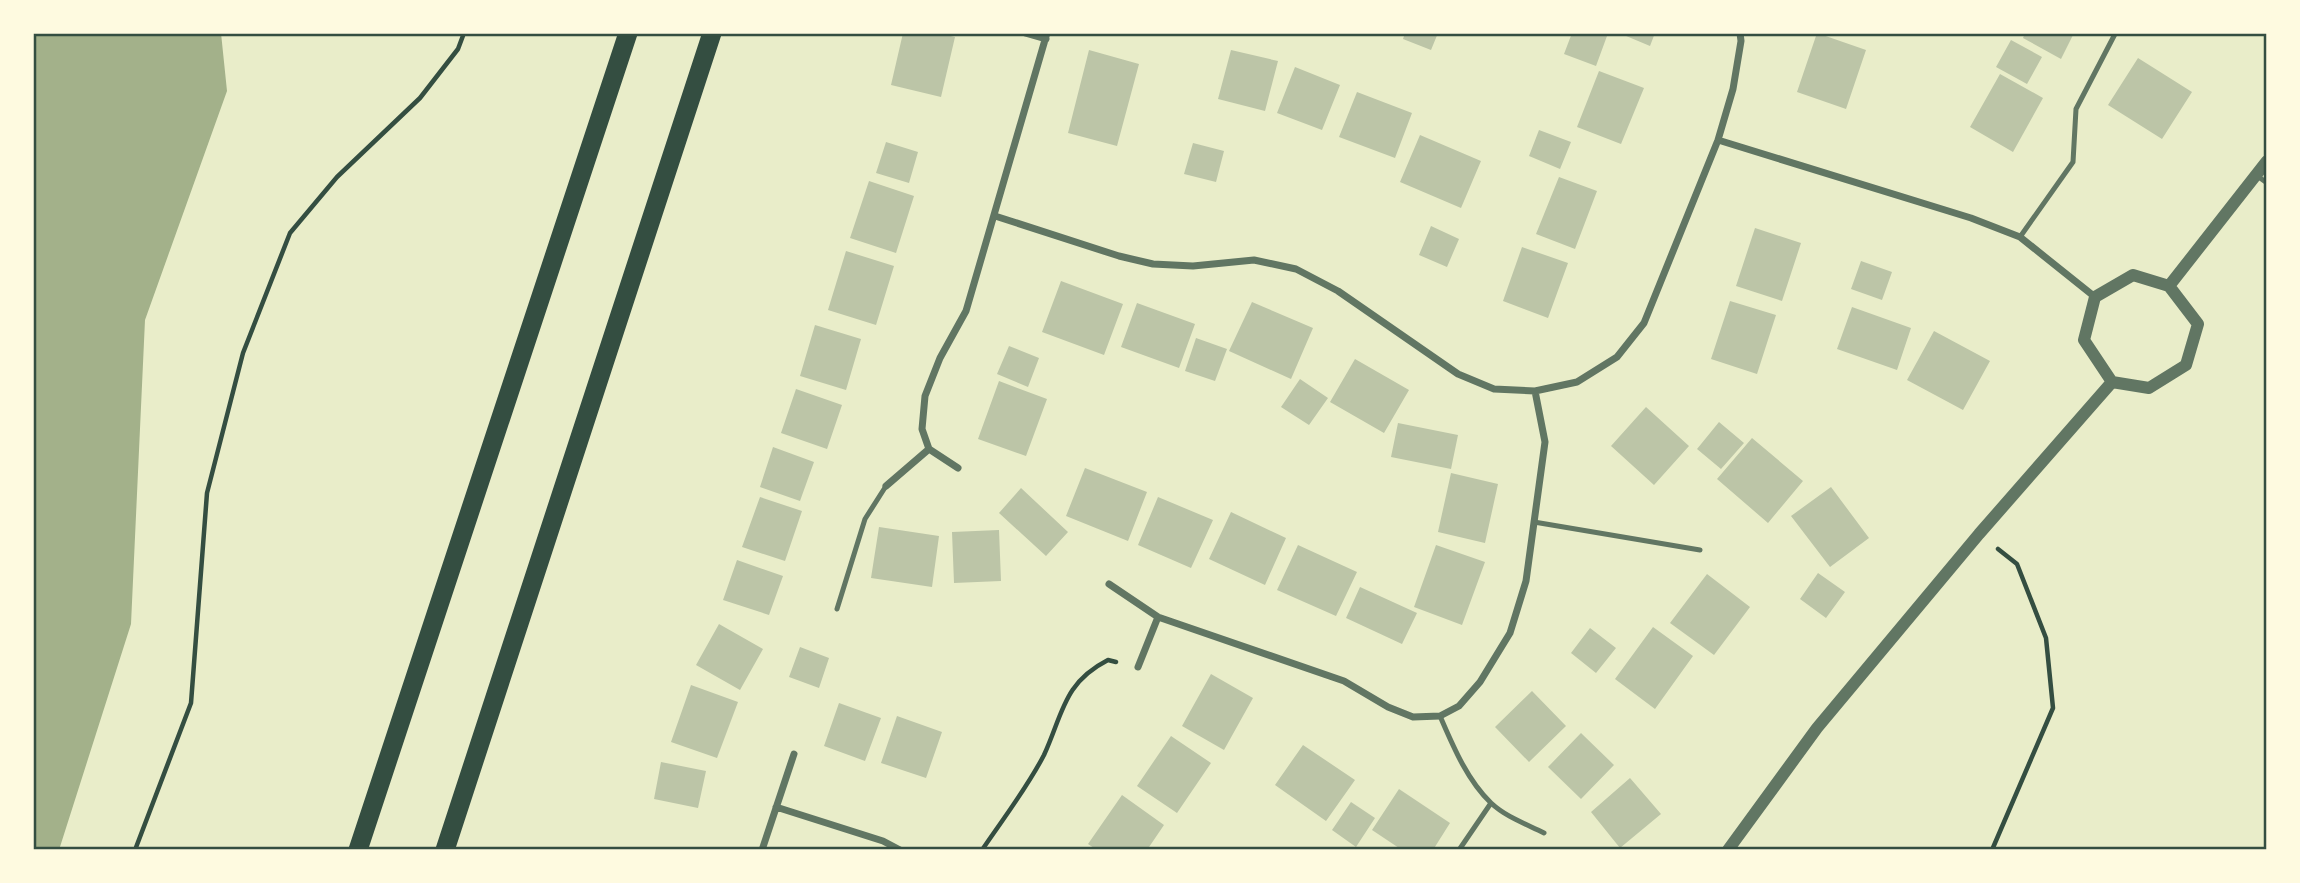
<svg xmlns="http://www.w3.org/2000/svg" width="2300" height="883" font-family="'Work Sans',sans-serif">
  <rect width="100%" height="100%" fill="#e9edc9"/>
  <!-- water -->
  <path fill="#a3b18a" d="M 33,33 L 221,33 L 227,91 L 145,320 L 131,624 L 59,850 L 33,850 Z"/>
  <!-- building -->
  <path fill="#bcc5a7" d="M 903,33 L 938,33 L 955,37 L 941,97 L 891,85 Z
    M 1405,33 L 1438,33 L 1431,50 L 1403,39 Z
    M 1572,33 L 1599,33 L 1607,36 L 1596,66 L 1564,54 Z
    M 1619,33 L 1655,33 L 1650,46 Z
    M 1817,33 L 1866,50 L 1846,109 L 1797,92 Z
    M 2025,33 L 2074,33 L 2061,59 L 2023,38 Z
    M 2011,40 L 2042,57 L 2027,84 L 1996,67 Z
    M 1089,50 L 1139,64 L 1117,146 L 1068,133 Z
    M 1231,50 L 1278,61 L 1265,111 L 1218,99 Z
    M 2138,58 L 2192,92 L 2162,139 L 2108,105 Z
    M 1295,67 L 1340,85 L 1322,130 L 1277,113 Z
    M 1599,71 L 1644,88 L 1621,144 L 1577,127 Z
    M 2000,74 L 2043,98 L 2013,152 L 1970,127 Z
    M 1357,92 L 1412,113 L 1395,158 L 1339,137 Z
    M 1539,130 L 1571,142 L 1560,169 L 1529,156 Z
    M 1420,135 L 1481,161 L 1461,208 L 1400,182 Z
    M 886,142 L 918,152 L 909,183 L 876,173 Z
    M 1193,143 L 1224,151 L 1216,182 L 1184,174 Z
    M 1559,177 L 1597,191 L 1575,249 L 1536,234 Z
    M 869,181 L 914,196 L 896,253 L 850,238 Z
    M 1431,226 L 1459,239 L 1447,267 L 1419,255 Z
    M 1755,228 L 1801,243 L 1782,301 L 1736,286 Z
    M 1522,247 L 1568,263 L 1548,318 L 1503,301 Z
    M 846,251 L 894,266 L 876,325 L 828,310 Z
    M 1861,261 L 1892,272 L 1882,300 L 1851,289 Z
    M 1061,281 L 1123,304 L 1104,355 L 1042,332 Z
    M 1730,301 L 1776,315 L 1757,374 L 1711,359 Z
    M 1252,302 L 1313,328 L 1291,379 L 1229,351 Z
    M 1137,303 L 1195,324 L 1179,368 L 1121,347 Z
    M 1852,307 L 1911,328 L 1897,370 L 1837,349 Z
    M 815,325 L 861,339 L 846,390 L 800,376 Z
    M 1934,331 L 1990,361 L 1963,410 L 1907,380 Z
    M 1196,338 L 1227,349 L 1215,381 L 1185,371 Z
    M 1009,346 L 1039,358 L 1028,387 L 997,374 Z
    M 1355,359 L 1409,390 L 1384,433 L 1330,402 Z
    M 1300,379 L 1328,398 L 1309,425 L 1281,407 Z
    M 999,381 L 1047,399 L 1026,456 L 978,439 Z
    M 796,389 L 842,405 L 827,449 L 781,433 Z
    M 1646,407 L 1689,446 L 1654,485 L 1611,446 Z
    M 1719,422 L 1744,443 L 1721,469 L 1697,449 Z
    M 1398,423 L 1458,435 L 1451,469 L 1391,457 Z
    M 1752,438 L 1803,481 L 1768,523 L 1717,479 Z
    M 773,447 L 814,462 L 800,501 L 760,487 Z
    M 1085,468 L 1147,492 L 1128,541 L 1066,516 Z
    M 1451,473 L 1498,484 L 1485,543 L 1438,532 Z
    M 1831,487 L 1869,538 L 1830,567 L 1791,516 Z
    M 1021,488 L 1068,532 L 1046,556 L 999,513 Z
    M 760,497 L 802,511 L 785,561 L 742,547 Z
    M 1158,497 L 1213,520 L 1191,568 L 1138,545 Z
    M 1231,512 L 1286,538 L 1265,585 L 1209,559 Z
    M 879,527 L 939,536 L 932,587 L 871,578 Z
    M 999,530 L 1001,581 L 954,583 L 952,532 Z
    M 1298,545 L 1357,572 L 1336,616 L 1277,590 Z
    M 1436,545 L 1485,562 L 1462,625 L 1414,607 Z
    M 737,560 L 783,576 L 769,615 L 723,600 Z
    M 1818,573 L 1845,592 L 1826,618 L 1800,599 Z
    M 1707,574 L 1750,607 L 1714,655 L 1670,623 Z
    M 1360,587 L 1417,613 L 1402,644 L 1346,618 Z
    M 719,624 L 763,649 L 740,690 L 696,665 Z
    M 1653,627 L 1693,656 L 1655,709 L 1615,679 Z
    M 1590,628 L 1616,648 L 1596,673 L 1571,653 Z
    M 800,647 L 829,658 L 819,688 L 789,677 Z
    M 1211,674 L 1253,698 L 1224,750 L 1182,726 Z
    M 691,685 L 738,702 L 717,758 L 671,742 Z
    M 1532,691 L 1566,726 L 1529,762 L 1495,727 Z
    M 839,703 L 881,718 L 865,761 L 824,746 Z
    M 897,716 L 942,732 L 926,778 L 881,763 Z
    M 1581,733 L 1614,765 L 1581,799 L 1548,767 Z
    M 1171,736 L 1211,763 L 1177,813 L 1137,786 Z
    M 1303,745 L 1355,780 L 1326,821 L 1275,785 Z
    M 661,762 L 706,771 L 698,808 L 654,799 Z
    M 1630,778 L 1661,814 L 1620,848 L 1591,812 Z
    M 1399,789 L 1450,823 L 1433,850 L 1402,850 L 1372,830 Z
    M 1122,795 L 1164,825 L 1147,850 L 1097,850 L 1088,844 Z
    M 1351,802 L 1375,818 L 1356,847 L 1332,830 Z"/>
  <g fill="none" stroke-linecap="round" stroke-linejoin="round">
    <!-- path -->
    <path stroke="#344e41" stroke-width="4.5" d="M 135,850 L 191,703 L 207,493 L 243,353 L 290,233 L 337,177 L 420,98 L 458,49 L 464,33
      M 982,850 C 1003,819 1027,788 1044,755 C 1063,714 1063,683 1108,660 L 1116,662
      M 1992,850 L 2053,708 L 2046,638 L 2017,564 L 1998,549"/>
    <!-- service -->
    <path stroke="#617663" stroke-width="5" d="M 2256,175 L 2267,183
      M 2020,237 L 2073,162 L 2076,109 L 2115,34
      M 1534,522 L 1700,550
      M 837,609 L 865,519 L 886,486
      M 1440,716 C 1453,746 1467,780 1491,803 C 1506,817 1526,824 1544,833
      M 1459,850 L 1491,803"/>
    <!-- minor -->
    <path stroke="#617663" stroke-width="7" d="M 1025,33 L 1046,39
      M 1718,140 L 1971,218 L 2020,237 L 2095,297
      M 995,216 L 1119,256 L 1153,264 L 1193,266 L 1254,260 L 1296,269 L 1338,291 L 1458,374 L 1494,389 L 1535,391 L 1577,382 L 1617,357 L 1644,323 L 1718,140 L 1733,89 L 1741,41 L 1740,33
      M 958,468 L 929,449 L 922,429 L 925,396 L 940,358 L 966,311 L 1047,33
      M 886,486 L 929,449
      M 1109,584 L 1158,617 L 1344,681 L 1388,707 L 1413,717 L 1440,716 L 1459,706 L 1480,682 L 1510,633 L 1526,581 L 1545,442 L 1535,391
      M 1138,667 L 1158,617
      M 776,807 L 883,841 L 900,850
      M 762,850 L 794,754"/>
    <!-- tertiary -->
    <path stroke="#617663" stroke-width="12" d="M 2133,275 L 2169,286 L 2198,324 L 2186,365 L 2149,388 L 2112,382 L 2084,340 L 2095,297 Z
      M 2169,286 L 2267,161
      M 1728,850 L 1817,728 L 1979,534 L 2112,382"/>
    <!-- trunk -->
    <path stroke="#344e41" stroke-width="19" d="M 358,850 L 628,33
      M 445,850 L 712,33"/>
  </g>
  <!-- border -->
  <rect width="2300" height="883" fill="none" stroke="#fefae0" stroke-width="70"/>
  <rect x="35" y="35" width="2230" height="813" fill="none" stroke="#344e41" stroke-width="2.5"/>
</svg>
